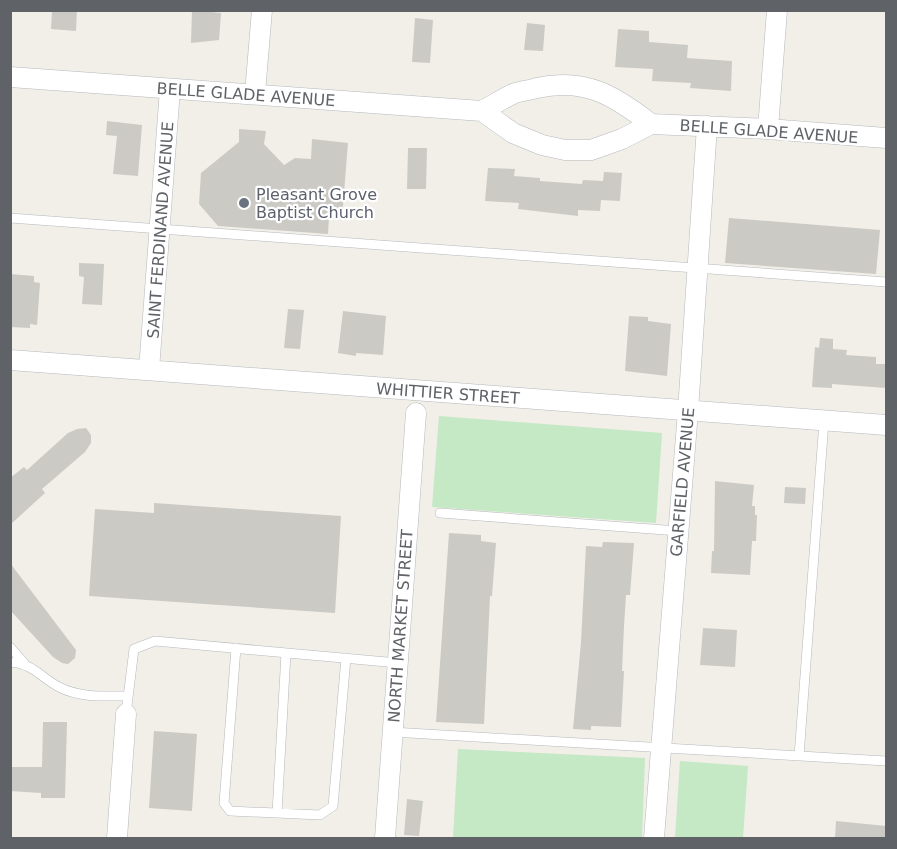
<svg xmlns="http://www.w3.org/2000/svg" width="897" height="849" font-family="'DejaVu Sans',sans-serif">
  <rect width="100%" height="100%" fill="#f1efe8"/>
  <!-- green -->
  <path fill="#c5e8c5" d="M 439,416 L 662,433 L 656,523 L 432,507 Z
    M 458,749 L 645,758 L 642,838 L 453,838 Z
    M 680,761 L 748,766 L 743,838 L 675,838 Z"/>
  <!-- building -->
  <path fill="#cccac5" d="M 52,10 L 77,10 L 76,31 L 51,29 Z
    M 192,10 L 221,13 L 219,40 L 191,43 Z
    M 415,18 L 433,20 L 430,63 L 412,62 Z
    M 527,23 L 545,25 L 543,51 L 524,50 Z
    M 618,29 L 649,31 L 649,42 L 688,45 L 687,58 L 732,61 L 731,91 L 690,88 L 691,83 L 652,81 L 653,69 L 615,67 Z
    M 107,121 L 142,125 L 138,176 L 113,174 L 117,136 L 106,135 Z
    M 239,129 L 266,131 L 264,144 L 284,165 L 295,158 L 311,159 L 312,139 L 348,143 L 342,218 L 329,217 L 328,234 L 218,226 L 199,204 L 201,173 L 239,142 Z
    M 408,148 L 427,148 L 426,189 L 407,189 Z
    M 488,168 L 515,169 L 514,176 L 540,178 L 540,181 L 582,184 L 583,180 L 603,181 L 604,172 L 622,173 L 620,201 L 601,200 L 600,211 L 578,210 L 578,216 L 518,209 L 519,203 L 485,201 Z
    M 729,218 L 880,230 L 876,274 L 725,263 Z
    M 79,263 L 104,264 L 102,305 L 82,304 L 84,277 L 79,276 Z
    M 10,274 L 34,276 L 34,282 L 40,283 L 37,325 L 30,324 L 30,328 L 10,327 Z
    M 288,309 L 304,310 L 300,349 L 284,348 Z
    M 343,311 L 386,316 L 383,355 L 356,353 L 356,356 L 338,353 Z
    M 629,316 L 648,317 L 648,321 L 671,324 L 667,376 L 625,371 Z
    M 820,338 L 833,339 L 833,349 L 847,350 L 846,355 L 876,357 L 876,364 L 886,364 L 886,388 L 832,384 L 832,388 L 812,387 L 815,347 L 819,348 Z
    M 86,428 L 91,435 L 91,443 L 85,452 L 42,489 L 45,493 L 10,525 L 10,478 L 24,467 L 27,470 L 68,433 L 77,429 Z
    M 715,481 L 754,485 L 752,506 L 755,506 L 755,515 L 757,515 L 756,541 L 752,541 L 750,575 L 711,573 L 712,551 L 714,551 Z
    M 785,487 L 806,488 L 805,504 L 784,503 Z
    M 154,503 L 341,516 L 335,613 L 89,596 L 95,509 L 154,513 Z
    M 449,533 L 481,535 L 481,541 L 496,543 L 492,596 L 490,596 L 484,724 L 436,722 Z
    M 603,542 L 634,543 L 630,595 L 626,595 L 624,626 L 622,671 L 624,671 L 621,727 L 591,726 L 591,730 L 573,729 L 581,642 L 586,546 L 602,547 Z
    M 10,563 L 76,650 L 75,658 L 68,664 L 62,663 L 53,657 L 10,610 Z
    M 703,628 L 737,630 L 735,667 L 700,665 Z
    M 43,722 L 67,722 L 65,798 L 41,798 L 41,793 L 10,791 L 10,767 L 42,767 Z
    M 154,731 L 197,734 L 192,811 L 149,808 Z
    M 407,799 L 423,801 L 419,836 L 404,835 Z
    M 836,821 L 886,826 L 886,838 L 835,838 Z"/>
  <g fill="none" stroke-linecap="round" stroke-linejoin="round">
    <defs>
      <path id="lane" d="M 10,218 L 886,282
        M 440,513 L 678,531
        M 10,647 L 24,663
        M 236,648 L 224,803 L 230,811 L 320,815 L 333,806 L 346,658
        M 10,662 C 34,664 40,677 59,687 C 80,698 105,696 128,696
        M 126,714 L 134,649 L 155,641 L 398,663
        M 392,732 L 886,761
        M 799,756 L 824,421
        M 277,813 L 286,653"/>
      <path id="street" d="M 10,77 L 482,111 L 513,133 L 542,145 L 565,150 L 591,150 L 622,139 L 651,124 L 768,129 L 886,138
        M 255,93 L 262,10
        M 482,111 C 493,105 504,98 515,93 C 522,91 530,90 537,88 C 585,77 615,96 651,124
        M 768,129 L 777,10
        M 10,360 L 886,425
        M 149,370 L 170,89
        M 117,838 L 126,714
        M 385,838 L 416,413
        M 654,838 L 688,411 L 707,126"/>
    </defs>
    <!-- lane casing -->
    <use href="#lane" stroke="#b5b8bc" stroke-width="10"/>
    <!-- street casing -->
    <use href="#street" stroke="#b5b8bc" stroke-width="21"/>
    <!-- lane -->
    <use href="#lane" stroke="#fff" stroke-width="9"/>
    <!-- street -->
    <use href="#street" stroke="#fff" stroke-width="20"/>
  </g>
  <!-- markers -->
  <circle fill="#6b7280" stroke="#fff" stroke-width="2" cx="244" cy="203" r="6"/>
  <g text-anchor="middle" stroke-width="4.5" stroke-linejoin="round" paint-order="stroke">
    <!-- street labels -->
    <g font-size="16" fill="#5f6368" stroke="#fff">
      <text transform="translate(246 94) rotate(4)" y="6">BELLE GLADE AVENUE</text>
      <text transform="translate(769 131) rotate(4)" y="6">BELLE GLADE AVENUE</text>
      <text transform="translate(160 230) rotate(-86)" y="6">SAINT FERDINAND AVENUE</text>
      <text transform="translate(448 393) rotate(4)" y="6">WHITTIER STREET</text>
      <text transform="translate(682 482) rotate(-85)" y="6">GARFIELD AVENUE</text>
      <text transform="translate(400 626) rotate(-86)" y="6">NORTH MARKET STREET</text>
    </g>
    <!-- worship labels -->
    <g font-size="16" fill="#5b616d" stroke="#fff" text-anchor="start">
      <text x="256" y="200">Pleasant Grove<tspan x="256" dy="18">Baptist Church</tspan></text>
    </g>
  </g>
  <!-- border -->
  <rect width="897" height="849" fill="none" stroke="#5f6368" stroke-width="24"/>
</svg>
